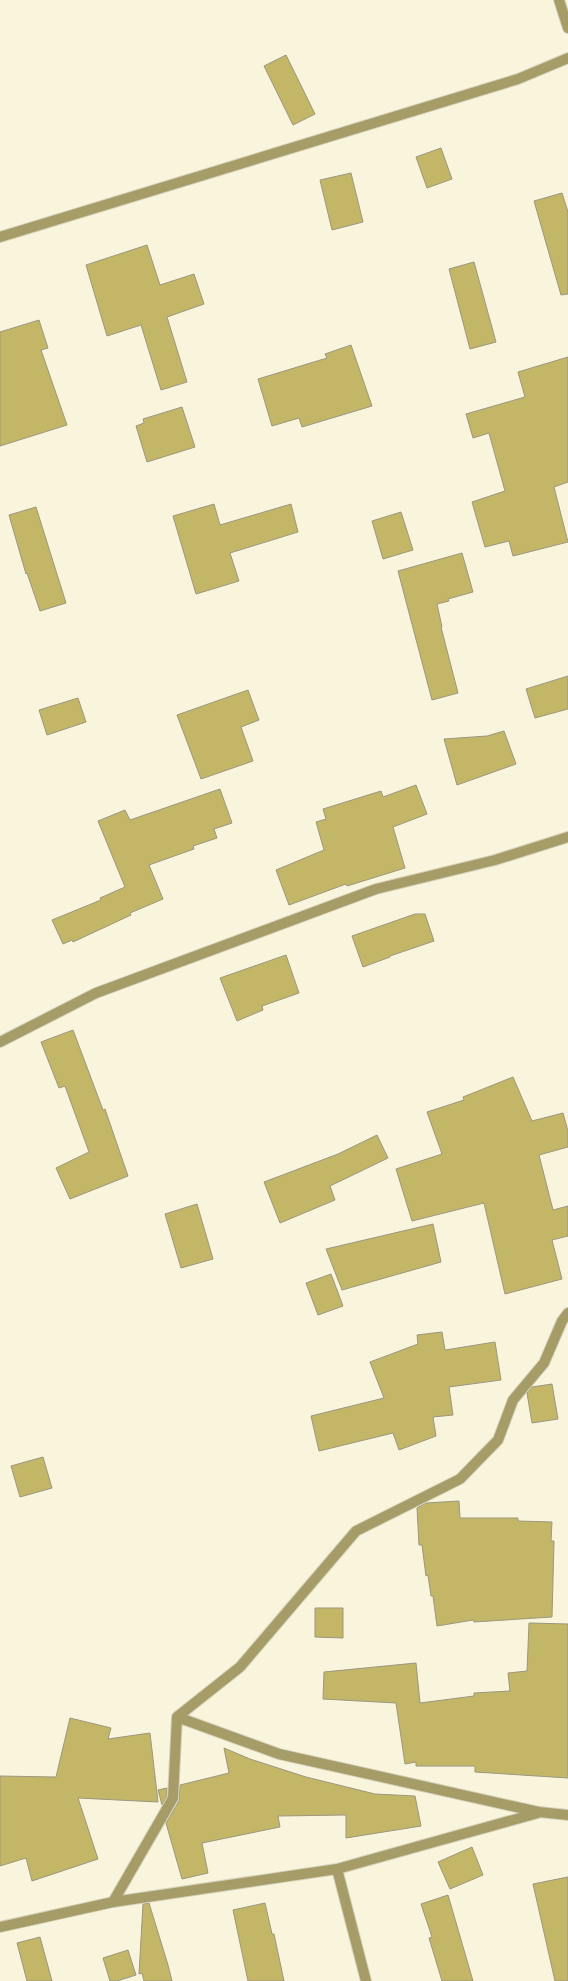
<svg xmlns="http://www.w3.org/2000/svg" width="568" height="1981" font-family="'Golos Text',sans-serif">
  <rect width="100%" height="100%" fill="#f9f5dc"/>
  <!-- building -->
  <path fill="#c4b667" stroke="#9b9780" d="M 286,55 L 315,114 L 293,125 L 264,66 Z
    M 441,148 L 452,179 L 427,188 L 416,157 Z
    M 351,173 L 363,222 L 332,230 L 320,180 Z
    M 562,193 L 568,212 L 568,294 L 561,295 L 534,201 Z
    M 147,245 L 160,285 L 194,274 L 204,304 L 167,317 L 187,382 L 161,390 L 141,325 L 107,336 L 86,265 Z
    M 474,262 L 496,342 L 470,349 L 449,269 Z
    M 39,320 L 48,348 L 41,350 L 67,425 L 0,446 L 0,332 Z
    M 351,345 L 372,406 L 302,427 L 299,418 L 272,426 L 258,379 L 327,358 L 325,354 Z
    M 568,357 L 568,482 L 554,487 L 568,542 L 513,556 L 509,541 L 485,547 L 472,502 L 505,491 L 489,433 L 473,438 L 466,414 L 525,397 L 518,372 Z
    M 182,407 L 195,447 L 147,462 L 136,426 L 144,423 L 143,419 Z
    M 214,504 L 220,525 L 291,504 L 298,532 L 230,553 L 239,581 L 196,594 L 173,516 Z
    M 36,507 L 66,603 L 40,611 L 27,573 L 26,574 L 9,515 Z
    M 401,512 L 413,550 L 383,559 L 372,521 Z
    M 462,553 L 473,592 L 448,599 L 449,601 L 437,604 L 442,627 L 441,627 L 458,693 L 432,700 L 398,571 Z
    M 568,676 L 568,709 L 535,718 L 526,689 Z
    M 248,690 L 259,720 L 241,727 L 253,761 L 201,779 L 177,715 Z
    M 78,698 L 86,722 L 47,735 L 39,710 Z
    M 504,731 L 516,764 L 457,785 L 444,739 L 487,736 Z
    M 416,785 L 427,814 L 393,827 L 405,868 L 347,886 L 346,884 L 289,905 L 276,870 L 324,850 L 316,822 L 326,819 L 323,809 L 381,791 L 383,797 Z
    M 220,789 L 232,823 L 214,829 L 217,838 L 193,846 L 194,849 L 149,865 L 163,899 L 130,913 L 131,915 L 73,942 L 72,940 L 63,944 L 52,920 L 101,900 L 100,898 L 125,887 L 98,821 L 125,810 L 130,820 Z
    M 415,914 L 425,914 L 434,941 L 390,956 L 390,957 L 363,967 L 352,936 Z
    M 286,955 L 299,993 L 262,1006 L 263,1010 L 237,1021 L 220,978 Z
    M 73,1030 L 103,1110 L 105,1109 L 128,1176 L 70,1199 L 56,1168 L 89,1152 L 65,1086 L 59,1088 L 41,1042 Z
    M 513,1077 L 532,1121 L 563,1113 L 568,1131 L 568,1147 L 539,1155 L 553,1210 L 568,1206 L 568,1236 L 552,1240 L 562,1279 L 505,1294 L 484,1203 L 412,1221 L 396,1169 L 442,1154 L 427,1112 L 464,1100 L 463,1097 Z
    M 377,1135 L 388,1158 L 330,1186 L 335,1200 L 280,1223 L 264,1182 L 338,1154 Z
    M 197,1204 L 213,1259 L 181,1268 L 165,1214 Z
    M 433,1224 L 441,1262 L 342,1290 L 326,1249 Z
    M 331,1274 L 343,1306 L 318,1315 L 306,1283 Z
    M 442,1332 L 445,1350 L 495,1342 L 501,1380 L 449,1387 L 453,1415 L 433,1417 L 436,1436 L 399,1450 L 393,1433 L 319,1451 L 311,1416 L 384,1398 L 370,1362 L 418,1344 L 417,1335 Z
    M 552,1384 L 558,1419 L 532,1423 L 527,1393 L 532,1387 Z
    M 43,1457 L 52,1488 L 20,1497 L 11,1466 Z
    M 459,1501 L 460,1518 L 518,1518 L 518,1521 L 552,1522 L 551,1541 L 554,1541 L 552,1617 L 474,1622 L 473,1620 L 437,1626 L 433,1596 L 431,1596 L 428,1575 L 426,1576 L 422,1545 L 419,1545 L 417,1508 L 426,1503 Z
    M 315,1608 L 343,1608 L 343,1638 L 315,1637 Z
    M 529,1623 L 568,1624 L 568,1778 L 475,1772 L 475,1766 L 416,1766 L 416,1762 L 405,1764 L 396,1703 L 323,1699 L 324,1672 L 416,1663 L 420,1703 L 474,1696 L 474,1693 L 510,1691 L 508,1673 L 527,1671 Z
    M 70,1718 L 111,1728 L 108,1739 L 150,1733 L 158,1802 L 78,1798 L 98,1859 L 32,1881 L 26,1858 L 0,1866 L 0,1776 L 56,1777 Z
    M 224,1748 L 250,1759 L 306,1777 L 375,1794 L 415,1796 L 421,1826 L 346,1838 L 346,1815 L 278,1816 L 280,1827 L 202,1843 L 208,1873 L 182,1879 L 166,1823 L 179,1801 L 180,1785 L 229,1773 Z
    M 167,1788 L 167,1796 L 162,1805 L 158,1790 Z
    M 472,1847 L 483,1875 L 450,1889 L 438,1862 Z
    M 568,1877 L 568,1981 L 555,1981 L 533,1884 Z
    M 448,1895 L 473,1981 L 442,1981 L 429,1938 L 432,1937 L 421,1904 Z
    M 149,1903 L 168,1965 L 172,1981 L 144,1981 L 142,1973 L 139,1974 L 143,1904 Z
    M 265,1903 L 272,1934 L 274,1934 L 284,1981 L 248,1981 L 233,1910 Z
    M 40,1937 L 52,1981 L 27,1981 L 17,1943 Z
    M 128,1950 L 136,1975 L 117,1981 L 110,1981 L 103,1958 Z"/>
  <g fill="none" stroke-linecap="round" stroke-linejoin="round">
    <defs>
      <path id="minor" d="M 559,0 L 568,28
        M 0,237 L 518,79 L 568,58
        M 0,1042 L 96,993 L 376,889 L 495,860 L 568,837
        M 177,1717 L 279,1754 L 539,1812 L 568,1815
        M 337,1869 L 538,1813
        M 113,1902 L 337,1869 L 366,1981
        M 0,1927 L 113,1902 L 173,1798 L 177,1717 L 240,1667 L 356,1531 L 460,1479 L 498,1440 L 513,1400 L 544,1363 L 562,1321 L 568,1313"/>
    </defs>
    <!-- minor casing -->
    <use href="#minor" stroke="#d6d2bc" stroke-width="12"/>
    <!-- minor -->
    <use href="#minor" stroke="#a59c67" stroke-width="10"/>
  </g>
</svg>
